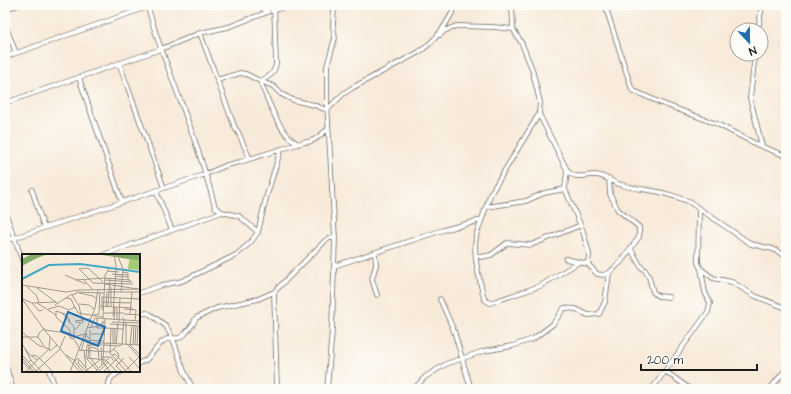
<svg xmlns="http://www.w3.org/2000/svg" width="791" height="394" font-family="'Architects Daughter',sans-serif">
  <rect width="100%" height="100%" fill="#fdfcf7"/>
  <filter id="ink" filterUnits="userSpaceOnUse"><feTurbulence type="fractalNoise" baseFrequency=".025" numOctaves="2"/><feDisplacementMap in="SourceGraphic" scale="8" xChannelSelector="R" yChannelSelector="G"/><feConvolveMatrix kernelMatrix="1 2 1 2 8 2 1 2 1" color-interpolation-filters="sRGB"/></filter>
  <filter id="wash" filterUnits="userSpaceOnUse"><feTurbulence type="fractalNoise" baseFrequency=".012" numOctaves="4" result="noise"/><feDisplacementMap in="SourceGraphic" scale="16" xChannelSelector="R" yChannelSelector="G"/><feGaussianBlur stdDeviation="0.9" result="paint"/><feColorMatrix in="noise" values="0 0 0 0 0 0 0 0 0 0 0 0 0 0 0 0 0 1.4 0 .05"/><feComposite in="paint" operator="in"/></filter>
  <g filter="url(#wash)">
    <rect width="100%" height="100%" fill="#f8ead9"/>
  </g>
  <g filter="url(#ink)">
    <g fill="none" stroke-linecap="round" stroke-linejoin="round">
      <defs>
        <path id="minor" d="M 147,5 C 152,20 156,36 162,51 C 181,103 201,153 215,207 L 222,212 L 239,216 L 258,232
          M 274,5 L 276,64 C 274,74 269,77 260,81 C 268,100 279,134 298,144
          M 512,5 L 513,29 L 522,44 L 532,69 L 540,102 L 539,114 L 567,170 C 575,181 585,174 596,175 C 606,176 613,183 622,185 C 634,189 647,189 659,192 C 669,194 679,198 688,201 L 751,244 L 773,249 L 786,256
          M 605,5 L 632,90 L 661,103 L 717,124 L 758,145 L 786,156
          M 5,9 L 18,5
          M 272,11 L 289,5
          M 5,25 L 16,53
          M 758,30 L 762,5
          M 200,33 L 235,128 L 238,132 L 250,159
          M 440,35 L 444,31 L 456,26 L 493,27 L 513,29
          M 755,54 L 750,98 L 762,146
          M 5,57 L 153,5
          M 119,63 L 164,188
          M 79,78 L 122,202
          M 217,80 L 240,73 L 246,74 L 260,81 L 273,86 L 281,94 L 293,100 L 314,105 L 327,110 L 343,94 L 352,88 L 419,52 C 437,40 447,24 456,5
          M 5,103 L 161,49 L 200,33 L 228,27 L 268,12 L 257,5
          M 539,114 L 491,193 L 476,236 C 473,256 479,278 484,298 L 485,300 L 490,303 L 540,286 L 579,262
          M 567,170 L 565,189 L 583,231 L 589,254 L 588,264
          M 32,190 L 44,228
          M 156,191 L 172,230
          M 486,207 L 526,201 L 544,193 L 565,189
          M 699,209 L 698,263 L 701,269 L 713,278 L 732,282 L 755,296 L 786,308
          M 5,212 L 23,262
          M 5,241 L 206,174 L 227,165 L 240,162 L 304,142 C 314,143 320,135 328,129
          M 631,249 L 641,267 L 645,270 L 649,277 L 653,292 L 658,296 L 669,297
          M 375,253 L 376,265 L 372,279 L 377,295
          M 103,255 L 222,212
          M 476,255 L 481,257 L 491,255 L 507,243 L 531,245 L 581,225
          M 566,259 L 588,264 L 597,274 L 603,275 L 609,273 L 621,262 L 639,237 L 639,227 L 618,210 L 610,194 L 609,178
          M 334,266 L 443,230 L 481,220
          M 274,292 L 277,389
          M 139,293 L 162,285 L 182,281 L 236,255 L 250,243 L 258,232 L 266,198 L 281,149
          M 440,299 L 454,331 L 471,389
          M 139,314 L 147,313 L 150,314 L 166,326 L 173,339 L 184,371 L 193,389
          M 139,363 L 146,360 L 162,342 L 167,339 L 179,338 L 185,334 L 193,324 L 196,318 L 217,308 L 258,299 L 274,292 L 326,240 L 330,238 L 335,238
          M 5,364 L 13,389
          M 49,371 L 56,389
          M 665,371 L 690,389
          M 110,389 C 106,379 114,375 122,371
          M 327,389 L 332,330 L 335,238 L 327,103 L 327,66 L 335,38 L 333,26 L 334,5
          M 414,389 L 425,377 L 446,364 L 484,351 L 512,346 L 533,339 L 553,324 L 564,308 L 576,309 L 588,315 L 599,314 L 605,302 L 609,273
          M 652,389 L 708,312 L 710,303 L 705,292 L 701,269
          M 770,389 L 786,369"/>
      </defs>
      <!-- minor casing -->
      <use href="#minor" stroke="#69645e" stroke-width="5.5"/>
      <!-- minor -->
      <use href="#minor" stroke="#fff" stroke-width="4"/>
    </g>
  </g>
  <!-- overview -->
  <g transform="translate(22 254)">
    <rect width="118" height="118" fill="#f8ead9"/>
    <path d="M 108,0 L 118,0 L 118,16 L 106,15 Z" fill="#a6ca74"/>
    <path d="M 25,0 L 11,6 L 0,12 L 0,5 L 8,1 ZM 73,0 L 118,0 L 118,6 L 106,5 Z" fill="#84ae66"/>
    <path fill="none" stroke="#47a7c6" stroke-width="2" d="M 0,25 L 27,11 L 58,10 L 118,18"/>
    <path fill="none" stroke="#a0988d" stroke-width="1" d="M 95,0 L 101,15 L 99,38M 57,15 L 71,29 L 111,30M 57,15 L 66,14 L 81,28M 85,17 L 97,18M 101,18 L 106,19 L 106,26M 90,20 L 106,21M 43,21 L 64,30M 93,22 L 106,23M 61,25 L 71,36M 53,26 L 83,24 L 108,26 L 108,28M 83,26 L 110,28M 83,30 L 116,35M 0,31 L 44,38 L 56,36 L 118,35M 5,33 L 14,41 L 17,48M 15,34 L 35,49M 54,38 L 82,39M 85,38 L 118,38M 55,39 L 50,41 L 57,52 L 61,69M 57,39 L 71,42 L 75,45M 44,44 L 49,45 L 53,54M 0,45 L 24,78 L 58,118M 1,45 L 10,49 L 34,48M 80,48 L 80,43 L 118,45M 10,49 L 17,57 L 21,56M 15,49 L 34,61M 57,50 L 67,51 L 72,55M 33,51 L 50,40M 77,52 L 110,54 L 111,56M 86,52 L 88,24M 84,53 L 85,38M 89,53 L 89,33M 26,55 L 37,52 L 47,56 L 53,53 L 56,59 L 81,63M 102,55 L 114,56 L 113,67M 80,56 L 80,48 L 109,49M 40,59 L 52,73 L 52,84M 82,59 L 102,59M 102,60 L 118,61M 108,60 L 110,38M 72,61 L 77,60 L 78,38M 91,62 L 94,12 L 92,0M 75,64 L 75,74 L 81,74 L 81,67M 81,64 L 83,21 L 87,15M 83,65 L 81,108 L 88,118M 92,66 L 93,53M 95,66 L 95,53M 53,67 L 68,65M 97,67 L 98,44M 90,68 L 118,69M 47,69 L 48,66 L 43,60 L 34,57 L 34,63 L 48,76 L 48,84 L 52,85 L 57,94M 104,69 L 104,90M 88,70 L 118,72M 110,71 L 108,91 L 118,101M 69,73 L 73,64 L 118,67M 65,74 L 78,72 L 81,67M 83,74 L 101,75M 89,74 L 88,99 L 103,116M 23,76 L 38,78 L 51,83 L 63,80 L 67,84M 53,76 L 59,69 L 54,68M 68,76 L 68,104 L 76,114M 0,78 L 16,91 L 27,95M 69,80 L 82,80M 0,83 L 16,83M 82,89 L 65,89 L 64,86 L 82,87M 82,89 L 118,91M 91,89 L 91,75M 93,89 L 93,75M 0,90 L 6,99 L 15,106M 94,90 L 96,69M 105,90 L 118,104M 111,90 L 112,71M 113,90 L 114,71M 65,91 L 81,91M 82,91 L 98,92 L 100,90 L 102,65 L 100,63M 115,91 L 116,72M 22,92 L 16,83 L 17,79 L 23,74M 69,93 L 76,95 L 77,105M 79,93 L 80,111M 38,94 L 43,82M 3,95 L 9,106M 27,95 L 28,83M 56,96 L 88,98 L 94,93M 59,97 L 65,79M 62,97 L 64,113M 10,101 L 15,102 L 31,118M 44,101 L 53,107 L 56,104 L 67,118M 90,101 L 93,100 L 110,118M 1,102 L 15,118M 62,102 L 75,116M 64,103 L 65,91M 79,103 L 89,103 L 92,107M 107,103 L 117,114M 0,104 L 12,118M 65,104 L 84,106 L 95,118M 66,104 L 67,91M 57,106 L 56,109 L 64,117M 0,107 L 10,118M 52,107 L 61,118M 7,108 L 9,106 L 20,118M 3,118 L 27,95 L 28,97 L 35,91M 13,118 L 38,95M 48,118 L 73,54 L 76,36M 62,118 L 78,106M 73,118 L 87,104M 76,118 L 86,108M 81,118 L 97,103 L 96,99 L 91,95M 100,118 L 94,112 L 102,104M 102,118 L 118,102"/>
    <path fill="#1f6fb2" fill-opacity="0.15" stroke="#1f6fb2" stroke-width="2" d="M 46,58 L 83,73 L 76,92 L 39,77 Z"/>
    <rect width="118" height="118" fill="none" stroke="#1c1c1c" stroke-width="2"/>
  </g>
  <!-- margin -->
  <rect width="791" height="394" fill="none" stroke="#fdfcf7" stroke-width="20"/>
  <!-- north arrow -->
  <g transform="translate(749 42) rotate(158)"><circle r="19" fill="#fdfcf7" stroke="#a3a29f"/>
  <path d="M0-3L7 15L0 10L-7 15Z" fill="#1f6fb2"/>
  <text y="-6" font-size="11" font-weight="bold" text-anchor="middle" fill="#1c1c1c">N</text>
  </g>
  <!-- scale -->
  <path d="M641 364v6h116v-6" fill="none" stroke="#1c1c1c" stroke-width="2"/>
  <text x="647" y="364" font-size="12" fill="#1c1c1c" stroke="#fdfcf7" stroke-width="3" paint-order="stroke">200 m</text>
</svg>
